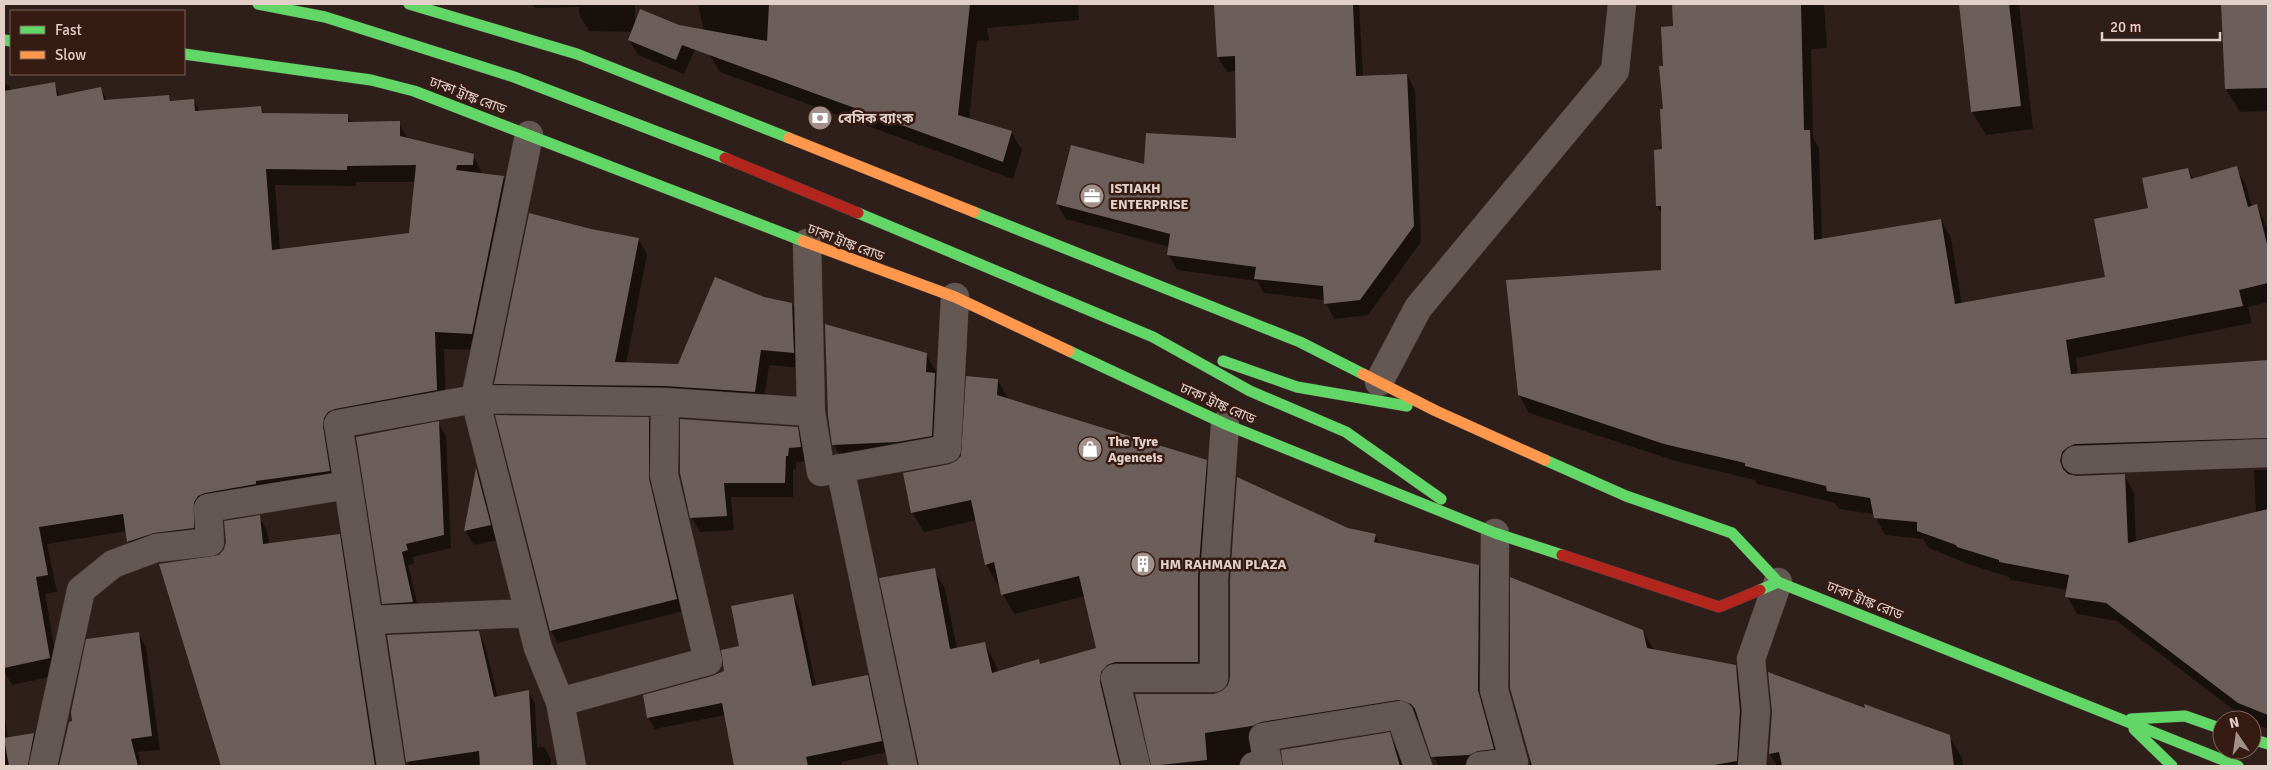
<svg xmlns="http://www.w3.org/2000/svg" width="2272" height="770" font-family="Signika,'Noto Sans Bengali',sans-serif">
  <rect width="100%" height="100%" fill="#2e1f1a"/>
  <!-- shadow -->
  <path fill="#0007" fill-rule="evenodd" d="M 533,4 L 635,4 L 635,25 L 697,45 L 684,74 L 638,55 L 629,40 L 632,32 L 589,31 L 579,14 L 579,7 L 535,8 Z
    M 698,4 L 1078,4 L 1079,20 L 987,28 L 989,40 L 977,41 L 969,120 L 1011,132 L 1022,150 L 1013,179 L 720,72 L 709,54 Z
    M 1217,4 L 1359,4 L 1363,77 L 1407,75 L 1415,90 L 1421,242 L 1368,315 L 1334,319 L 1325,300 L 1264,293 L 1257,281 L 1177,270 L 1169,255 L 1170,247 L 1066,219 L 1057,204 L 1145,165 L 1238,139 L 1236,71 L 1227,72 L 1218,57 L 1215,6 L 1217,6 Z
    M 1673,4 L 1824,4 L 1827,48 L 1811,49 L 1813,138 L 1819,148 L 1822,240 L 1941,220 L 1951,238 L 1962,305 L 2107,278 L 2150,209 L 2188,170 L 2194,180 L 2236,168 L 2246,185 L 2252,207 L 2257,206 L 2268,229 L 2268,302 L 2248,307 L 2252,323 L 2076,358 L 2078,375 L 2268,361 L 2268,455 L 2072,471 L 2071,476 L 2124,475 L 2134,493 L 2136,543 L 2256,514 L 2254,470 L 2268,470 L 2268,651 L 2244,659 L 2268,659 L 2268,729 L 2252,723 L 2252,720 L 2247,720 L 2117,621 L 2077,614 L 2067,596 L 2068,590 L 2011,580 L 2009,577 L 1968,564 L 1929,548 L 1923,539 L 1885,535 L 1874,514 L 1839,509 L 1835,503 L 1757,484 L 1755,480 L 1676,461 L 1529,413 L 1519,395 L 1662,271 L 1662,215 L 1657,206 L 1663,150 L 1664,67 L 1675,28 Z
    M 1960,4 L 2019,4 L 2033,129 L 1986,135 L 1972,112 Z
    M 2223,4 L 2268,4 L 2268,111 L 2240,112 L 2226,89 Z
    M 8,84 L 12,91 L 54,84 L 61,97 L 100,88 L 108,101 L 168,96 L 172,102 L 193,100 L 200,112 L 261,108 L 264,114 L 347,115 L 352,123 L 399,123 L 408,139 L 473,155 L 483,175 L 504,177 L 513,194 L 482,350 L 444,349 L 446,407 L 345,425 L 339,488 L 215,509 L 202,545 L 138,558 L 128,542 L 127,531 L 47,544 L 57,592 L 45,594 L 59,675 L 12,685 L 4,671 L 4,85 ZM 356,182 L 415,182 L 410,234 L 280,251 L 275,185 L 356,186 Z
    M 591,230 L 638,239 L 647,254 L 626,364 L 679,365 L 792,304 L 801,320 L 802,368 L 769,365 L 763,408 L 504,399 L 495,383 Z
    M 926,355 L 939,376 L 944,457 L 846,466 L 834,445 Z
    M 998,380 L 1009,401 L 1206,461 L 1217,481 L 1209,682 L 1127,682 L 1126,766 L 922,766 L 881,579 L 934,570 L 945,589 L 957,649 L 984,643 L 995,663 L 998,672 L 1041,665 L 1098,649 L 1085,596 L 1014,614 L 1003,594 L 1000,583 L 997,584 L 986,564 L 977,520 L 924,532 L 912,512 L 950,466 L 962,457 Z
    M 497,416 L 648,419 L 655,431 L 683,611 L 558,643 L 551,631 Z
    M 438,423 L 446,436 L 451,548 L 413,557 L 414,564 L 408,565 L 420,615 L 391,617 L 383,603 Z
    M 797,428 L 805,442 L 808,461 L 796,462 L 796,470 L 793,469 L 793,497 L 731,497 L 734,530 L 700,532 L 692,518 L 681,473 Z
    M 477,472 L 485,485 L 498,540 L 474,545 L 465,530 Z
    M 259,517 L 267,530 L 269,544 L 339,535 L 347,548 L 380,766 L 222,766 L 160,565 L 219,556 Z
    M 1347,529 L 1375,535 L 1380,545 L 1478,566 L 1490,586 L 1504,766 L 1438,766 L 1420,721 L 1416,719 L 1272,741 L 1260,766 L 1152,766 L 1152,762 L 1214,695 L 1223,692 Z
    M 793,596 L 799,607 L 816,686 L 867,676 L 874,687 L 887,752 L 841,762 L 842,766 L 735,766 L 725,715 L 655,729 L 648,718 L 644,696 L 713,677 L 726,671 Z
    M 1643,631 L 1654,650 L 1735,666 L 1749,690 L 1751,766 L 1530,766 L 1530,758 Z
    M 478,632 L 485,645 L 498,698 L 528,691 L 535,703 L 537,747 L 544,747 L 551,759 L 551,766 L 481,766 L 481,764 L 464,766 L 410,766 L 407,761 Z
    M 138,633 L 146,647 L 160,750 L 138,752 L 141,766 L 60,766 L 70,723 L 73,722 Z
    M 1867,710 L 1949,736 L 1962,758 L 1963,766 L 1777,766 L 1770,754 L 1773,712 Z
    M 4,711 L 8,739 L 34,734 L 42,748 L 38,766 L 4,766 Z
    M 1389,734 L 1405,766 L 1284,766 L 1283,751 Z"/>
  <!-- building -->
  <path fill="#6c5f5b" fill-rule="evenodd" d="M 769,4 L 970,4 L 958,115 L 1012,131 L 1003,162 L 682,45 L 676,60 L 628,40 L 640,9 L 679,25 L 767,41 Z
    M 1235,4 L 1353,4 L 1356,76 L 1407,74 L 1414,226 L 1360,300 L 1324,304 L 1323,286 L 1254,279 L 1256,267 L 1167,255 L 1170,234 L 1056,204 L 1071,145 L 1144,164 L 1146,133 L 1236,138 L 1235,56 L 1217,57 L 1214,5 Z
    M 1672,4 L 1801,4 L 1804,130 L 1810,130 L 1814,240 L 1941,219 L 1955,304 L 2105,277 L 2094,219 L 2148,208 L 2142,178 L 2188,168 L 2191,179 L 2237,166 L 2248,207 L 2257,204 L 2268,248 L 2268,283 L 2239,290 L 2243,306 L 2066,340 L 2071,374 L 2268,360 L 2268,438 L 2075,444 L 2068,447 L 2062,452 L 2060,461 L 2063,469 L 2068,474 L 2076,476 L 2125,474 L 2128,543 L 2268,509 L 2268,715 L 2238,703 L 2106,603 L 2065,597 L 2069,575 L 1999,562 L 1999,560 L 1957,547 L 1956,545 L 1917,531 L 1917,522 L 1874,518 L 1870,498 L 1827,491 L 1826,486 L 1745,466 L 1745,463 L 1664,444 L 1518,395 L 1506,280 L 1661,270 L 1661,206 L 1656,206 L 1654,150 L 1662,149 L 1660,109 L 1663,109 L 1659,66 L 1663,66 L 1661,27 L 1673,26 Z
    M 1959,4 L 2009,4 L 2021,106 L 1971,112 Z
    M 2221,4 L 2267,4 L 2268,88 L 2225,89 Z
    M 55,82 L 57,96 L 101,87 L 104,100 L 169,95 L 170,101 L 194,99 L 195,111 L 261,106 L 262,113 L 348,114 L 348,122 L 400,121 L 400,136 L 474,154 L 473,165 L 457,165 L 456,170 L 504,176 L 472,334 L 435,332 L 437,390 L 335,409 L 328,412 L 324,418 L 323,426 L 330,471 L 256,481 L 256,484 L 205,493 L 198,496 L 194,502 L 194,528 L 154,533 L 127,542 L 123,514 L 39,527 L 48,575 L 36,577 L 50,658 L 4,668 L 4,91 ZM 416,165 L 409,233 L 272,250 L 266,169 L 347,170 L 347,166 Z
    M 529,213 L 591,229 L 639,238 L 615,362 L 678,364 L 715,277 L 764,297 L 792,303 L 794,353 L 761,350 L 755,392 L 665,386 L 494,384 Z
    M 825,324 L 927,353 L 926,372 L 935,373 L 932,436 L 897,442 L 832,445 L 828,416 Z
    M 966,376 L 998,379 L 997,395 L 1207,460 L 1198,578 L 1198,662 L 1115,662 L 1107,665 L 1101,672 L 1100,682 L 1120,766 L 919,766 L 879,578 L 935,568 L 950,649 L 985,642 L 992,673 L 1039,659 L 1040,664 L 1096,648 L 1079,576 L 1001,595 L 994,562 L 985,565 L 971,500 L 911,513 L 903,473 L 950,464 L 956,461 L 961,456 Z
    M 495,415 L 649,417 L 649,478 L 677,599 L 550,631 Z
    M 680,419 L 798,427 L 801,447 L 789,448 L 788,456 L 786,456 L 785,483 L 724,483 L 727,516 L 690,518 L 680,473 Z
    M 439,421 L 444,535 L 406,544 L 408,550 L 402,552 L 413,602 L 382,604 L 356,437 Z
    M 476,468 L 491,525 L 464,531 Z
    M 1237,477 L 1348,528 L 1376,534 L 1374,542 L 1479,565 L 1478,690 L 1494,749 L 1478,751 L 1469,755 L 1431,757 L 1415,709 L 1411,704 L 1398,700 L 1261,722 L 1252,726 L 1205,733 L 1207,760 L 1151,766 L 1135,694 L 1214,694 L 1222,691 L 1228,685 L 1230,678 L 1230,580 Z
    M 260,515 L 263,544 L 340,534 L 375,766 L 221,766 L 159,564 L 219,555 L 224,549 L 226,542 L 224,521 Z
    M 1510,577 L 1643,630 L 1647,648 L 1736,665 L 1740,711 L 1737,761 L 1708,766 L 1532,766 L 1510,688 Z
    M 793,594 L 812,686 L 868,675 L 882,741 L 806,757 L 808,766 L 734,766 L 722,703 L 647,718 L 643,695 L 712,676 L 724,671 L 721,650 L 739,646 L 731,606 Z
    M 479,631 L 494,697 L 529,690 L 533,766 L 480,766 L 479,751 L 406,762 L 387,635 Z
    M 139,632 L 152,736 L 131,739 L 138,766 L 59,766 L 69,722 L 72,721 L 71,712 L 86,639 Z
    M 1768,672 L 1865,708 L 1864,704 L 1950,735 L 1954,766 L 1782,766 L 1779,752 L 1769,754 L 1772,712 Z
    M 1390,732 L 1400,766 L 1283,766 L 1281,750 Z
    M 34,733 L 28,765 L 9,766 L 4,738 Z"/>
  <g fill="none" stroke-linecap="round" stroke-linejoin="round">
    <defs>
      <path id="street" d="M 529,135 L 475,399 L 538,648 L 560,702 L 572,766
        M 1379,382 L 1418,308 L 1615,71 L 1622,4
        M 665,402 L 811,412 L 807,243
        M 811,412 L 821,472 L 947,449 L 955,297
        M 2076,460 L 2268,453
        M 840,468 L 903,766
        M 348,485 L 391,766
        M 369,620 L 529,613
        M 43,766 L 81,590 L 113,564 L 156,548 L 210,542 L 208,508 L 348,485 L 338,424 L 475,399 L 665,402 L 664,475 L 708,661 L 560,702
        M 1136,766 L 1115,678 L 1214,678 L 1214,579 L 1225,424
        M 1254,766 L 1268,764 L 1263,737 L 1400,715 L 1418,766
        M 1480,766 L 1514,762 L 1494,690 L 1495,533
        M 1752,766 L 1756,711 L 1751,659 L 1778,582"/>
      <path id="fast" d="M 258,4 L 325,17 L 514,77 L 725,158
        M 409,4 L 577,54 L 789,138
        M 4,40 L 11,41
        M 184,54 L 371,80 L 414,91 L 803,241
        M 974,212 L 1300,342 L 1363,374
        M 858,213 L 1153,337 L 1250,391 L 1346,432 L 1441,499
        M 1069,351 L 1225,424 L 1495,533 L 1562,555
        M 1223,361 L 1297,387 L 1407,406
        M 1545,460 L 1626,496 L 1732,533 L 1778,582
        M 1760,590 L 1778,582 L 2238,766
        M 2131,719 L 2185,716 L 2222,729
        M 2134,729 L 2172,766
        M 2252,739 L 2268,744"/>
      <path id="slow" d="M 789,138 L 974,212
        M 803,241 L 955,297 L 1069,351
        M 1363,374 L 1436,411 L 1545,460"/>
      <path id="jam" d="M 725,158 L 858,213
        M 1562,555 L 1719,607 L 1760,590"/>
    </defs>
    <!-- street casing -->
    <use href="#street" stroke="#463936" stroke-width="29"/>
    <!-- fast casing -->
    <use href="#fast" stroke="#463936" stroke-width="12"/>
    <!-- slow casing -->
    <use href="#slow" stroke="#463936" stroke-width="12"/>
    <!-- jam casing -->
    <use href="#jam" stroke="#463936" stroke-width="12"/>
    <!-- street -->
    <use href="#street" stroke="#645854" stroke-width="28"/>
    <!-- fast -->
    <use href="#fast" stroke="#63d668" stroke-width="11"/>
    <!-- slow -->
    <use href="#slow" stroke="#ff974d" stroke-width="11"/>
    <!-- jam -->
    <use href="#jam" stroke="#b3261e" stroke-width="11"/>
  </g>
  <!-- icons -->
  <defs>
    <symbol id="bank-disc" viewBox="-11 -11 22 22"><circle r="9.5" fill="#a2918b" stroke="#361b12"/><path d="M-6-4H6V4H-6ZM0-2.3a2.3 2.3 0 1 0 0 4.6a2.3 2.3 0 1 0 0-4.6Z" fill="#fff"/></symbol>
    <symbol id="office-disc" viewBox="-11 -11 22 22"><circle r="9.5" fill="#a2918b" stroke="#361b12"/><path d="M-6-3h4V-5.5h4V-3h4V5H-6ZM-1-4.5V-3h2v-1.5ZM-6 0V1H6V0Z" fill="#fff"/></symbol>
    <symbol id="shop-disc" viewBox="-11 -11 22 22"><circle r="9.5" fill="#a2918b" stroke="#361b12"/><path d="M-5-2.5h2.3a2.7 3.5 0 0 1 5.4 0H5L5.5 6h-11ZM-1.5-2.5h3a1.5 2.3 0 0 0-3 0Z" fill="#fff"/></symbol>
    <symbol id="building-disc" viewBox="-11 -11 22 22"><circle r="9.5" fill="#a2918b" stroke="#361b12"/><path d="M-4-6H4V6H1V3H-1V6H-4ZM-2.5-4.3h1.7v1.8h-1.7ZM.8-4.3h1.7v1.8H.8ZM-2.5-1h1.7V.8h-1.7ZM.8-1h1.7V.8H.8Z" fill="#fff"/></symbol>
  </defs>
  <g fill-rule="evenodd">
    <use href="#bank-disc" x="806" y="104" width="28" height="28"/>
    <use href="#office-disc" x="1078" y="182" width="28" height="28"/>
    <use href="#shop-disc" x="1076" y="435" width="28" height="28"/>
    <use href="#building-disc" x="1129" y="550" width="28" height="28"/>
  </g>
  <g text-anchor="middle" stroke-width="5" stroke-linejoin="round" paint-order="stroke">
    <!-- street labels -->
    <g font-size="14" fill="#e1cfc8" stroke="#361b12">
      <text transform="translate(468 95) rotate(21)" y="5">ঢাকা ট্রাঙ্ক রোড</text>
      <text transform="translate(846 242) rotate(21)" y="5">ঢাকা ট্রাঙ্ক রোড</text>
      <text transform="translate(1218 403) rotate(24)" y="5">ঢাকা ট্রাঙ্ক রোড</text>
      <text transform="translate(1865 600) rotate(22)" y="5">ঢাকা ট্রাঙ্ক রোড</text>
    </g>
    <!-- poi labels -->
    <g font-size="14" font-weight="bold" fill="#e1cfc8" stroke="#361b12" text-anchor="start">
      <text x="838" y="123">বেসিক ব্যাংক</text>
      <text x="1110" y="193">ISTIAKH<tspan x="1110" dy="16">ENTERPRISE</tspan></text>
      <text x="1108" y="446">The Tyre<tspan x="1108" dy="16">Agenceis</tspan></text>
      <text x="1160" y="569">HM RAHMAN PLAZA</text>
    </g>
  </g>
  <!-- border -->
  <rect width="2272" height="770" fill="none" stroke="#e1cfc8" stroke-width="10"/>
  <!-- legend -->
  <rect x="10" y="10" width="175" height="65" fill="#361b12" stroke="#7a635b"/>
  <rect x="20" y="26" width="25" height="8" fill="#63d668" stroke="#7a635b"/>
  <text x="55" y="35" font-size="15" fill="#e1cfc8">Fast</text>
  <rect x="20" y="51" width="25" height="8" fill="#ff974d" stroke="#7a635b"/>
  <text x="55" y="60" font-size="15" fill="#e1cfc8">Slow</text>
  <!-- north arrow -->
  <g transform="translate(2237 735) rotate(347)"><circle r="24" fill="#361b12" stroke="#7a635b"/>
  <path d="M0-4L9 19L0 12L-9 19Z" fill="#a2918b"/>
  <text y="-8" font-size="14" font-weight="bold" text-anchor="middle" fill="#e1cfc8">N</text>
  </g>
  <!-- scale -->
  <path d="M2102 32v8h118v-8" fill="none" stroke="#e1cfc8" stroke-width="2.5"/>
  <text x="2110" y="32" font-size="15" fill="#e1cfc8" stroke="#361b12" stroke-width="4" paint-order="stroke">20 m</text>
</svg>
